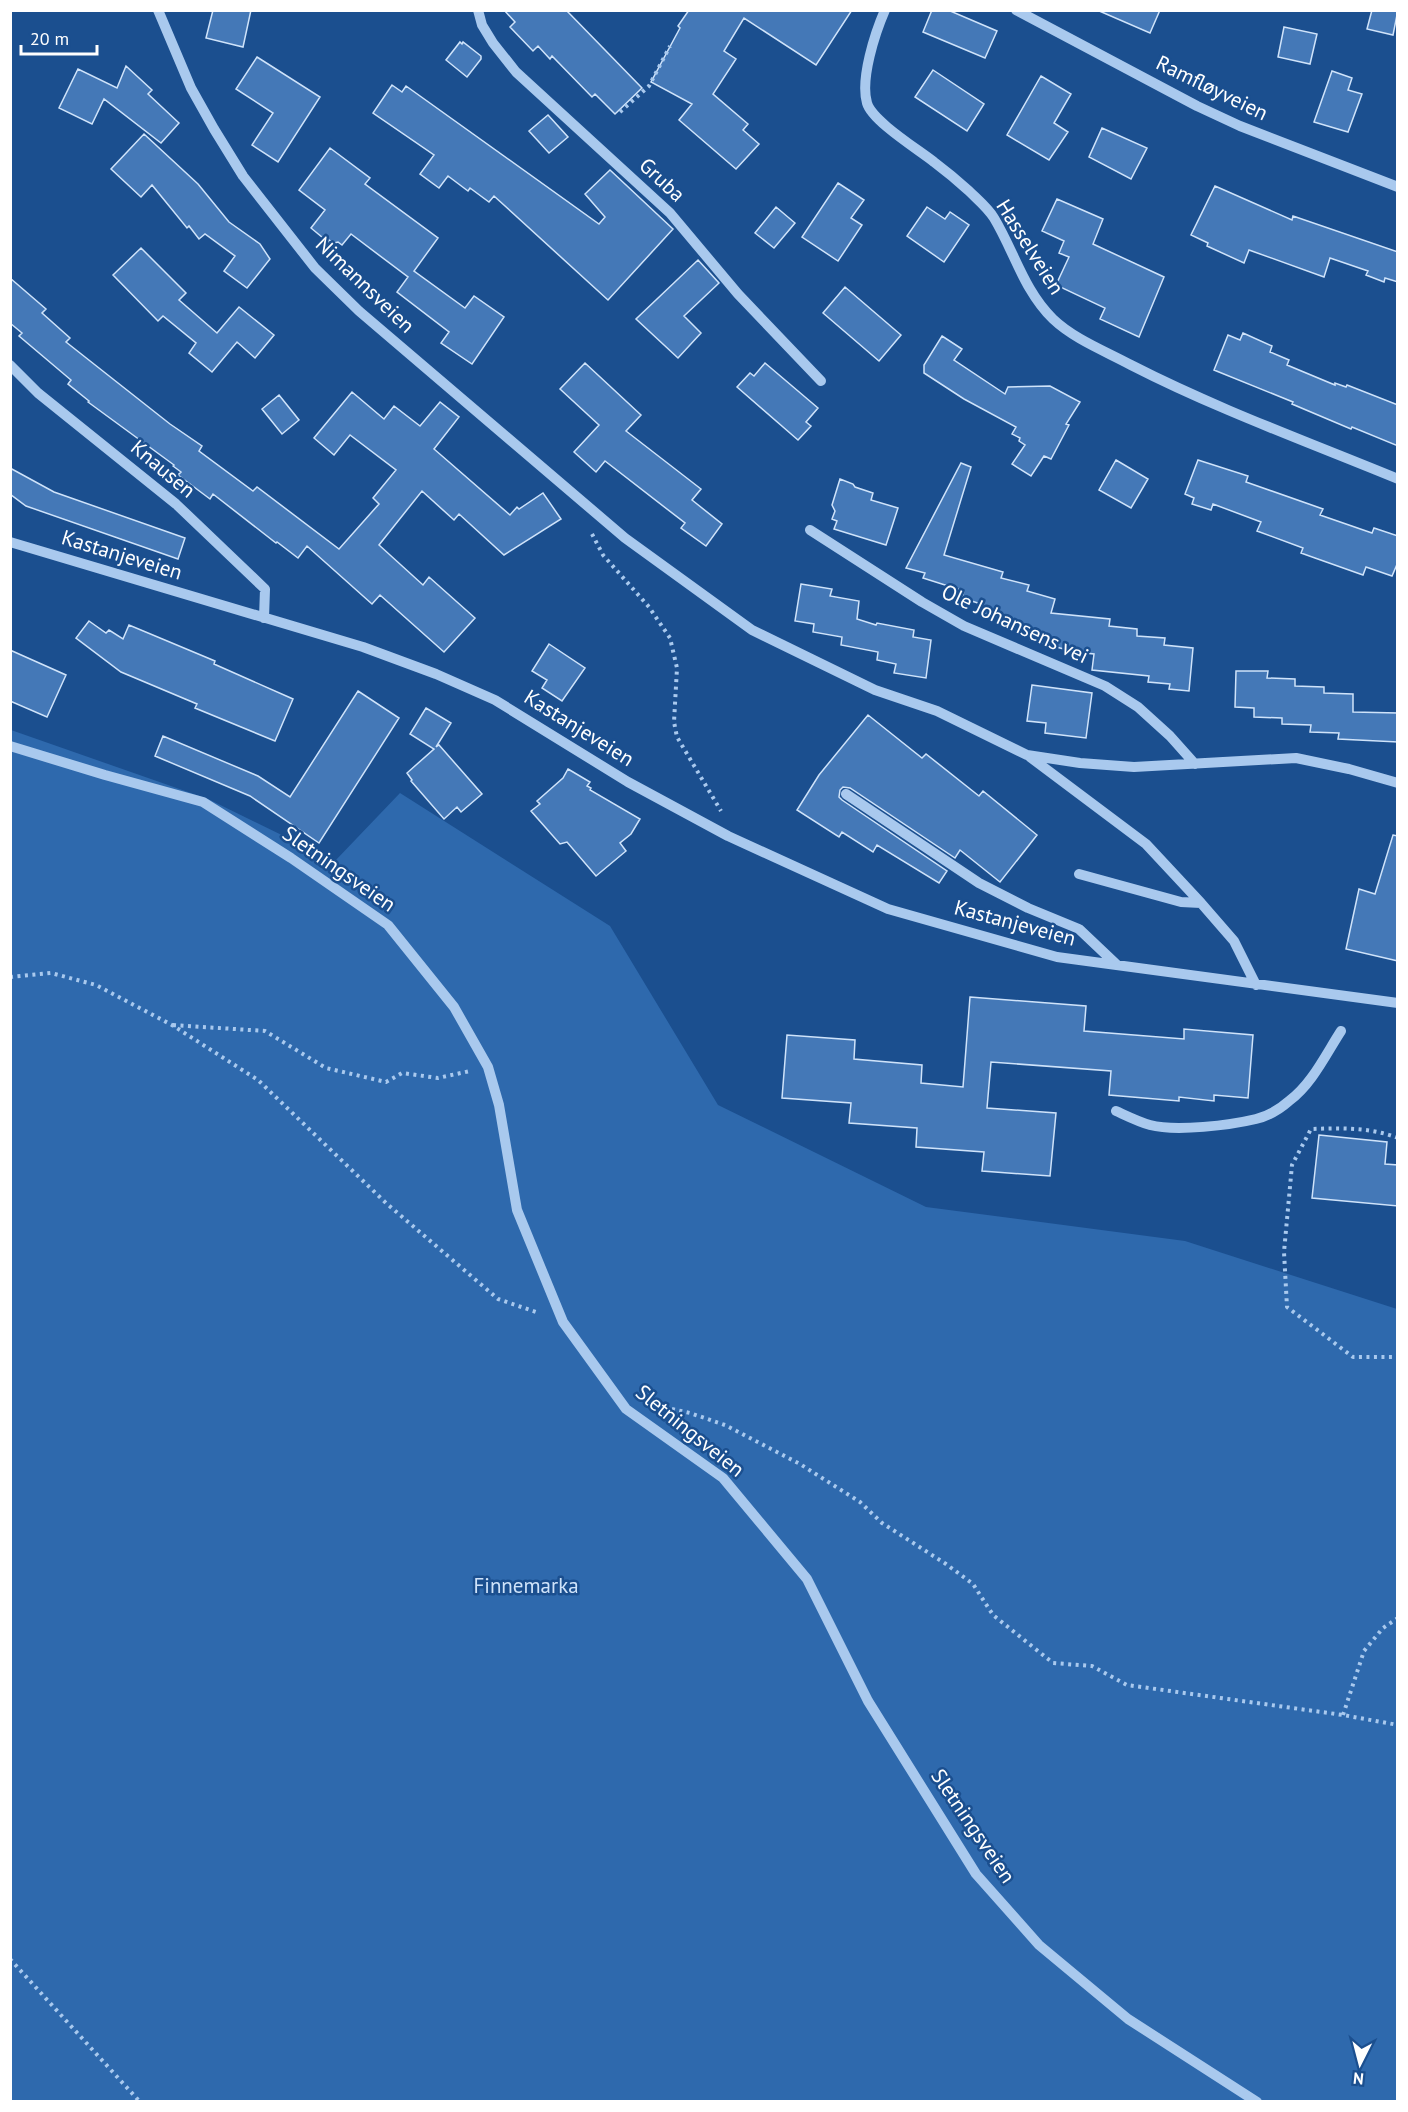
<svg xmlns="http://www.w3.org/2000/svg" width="1408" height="2112" font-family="'PT Sans',sans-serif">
  <rect width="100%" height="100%" fill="#1b4f8f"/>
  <!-- green -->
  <path fill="#2e69ad" d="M 11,730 L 208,799 L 335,861 L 400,793 L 610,926 L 718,1105 L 926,1207 L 1185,1241 L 1397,1309 L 1397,2101 L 11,2102 Z"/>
  <!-- building -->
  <path fill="#4478b7" stroke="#cfe3fa" stroke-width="1.5" d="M 213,10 L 251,10 L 243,47 L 206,38 Z
    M 504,10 L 566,10 L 642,88 L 615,114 L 595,94 L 592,97 L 552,56 L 550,59 L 538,46 L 533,51 L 510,27 L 515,22 Z
    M 689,10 L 852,10 L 816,65 L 744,18 L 724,51 L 736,59 L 713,94 L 748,124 L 743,130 L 759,144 L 736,169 L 679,120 L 692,104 L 651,82 L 680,28 L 678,26 Z
    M 932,10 L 948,10 L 997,31 L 985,58 L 923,32 Z
    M 1097,10 L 1160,10 L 1150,33 Z
    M 1372,10 L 1398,10 L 1393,35 L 1367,29 Z
    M 1284,27 L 1317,34 L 1310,64 L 1278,57 Z
    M 460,42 L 462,44 L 463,42 L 481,56 L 481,59 L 467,77 L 446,60 Z
    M 257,57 L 320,97 L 278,162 L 252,145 L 273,113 L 236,89 Z
    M 126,66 L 152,90 L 148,94 L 179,123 L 161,143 L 104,99 L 92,124 L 59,108 L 78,69 L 117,88 Z
    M 933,70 L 984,104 L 967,131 L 915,97 Z
    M 1332,71 L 1352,78 L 1348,90 L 1362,94 L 1348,132 L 1314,122 Z
    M 1041,76 L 1071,94 L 1054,123 L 1068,132 L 1049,160 L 1007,135 Z
    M 392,85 L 402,92 L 406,86 L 599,224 L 605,217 L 585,194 L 610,170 L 673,229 L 608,300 L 494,196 L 489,202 L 470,188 L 468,191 L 448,176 L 439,188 L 420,174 L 434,155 L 373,113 Z
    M 548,115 L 568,137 L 549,153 L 529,131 Z
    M 1102,128 L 1147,148 L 1131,179 L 1089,157 Z
    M 144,134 L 198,184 L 229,222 L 260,244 L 270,259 L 247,288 L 224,271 L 235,256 L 205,234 L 199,239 L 189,226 L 187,228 L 152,185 L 141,197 L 111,169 Z
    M 330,148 L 370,178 L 365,184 L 438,238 L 414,271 L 465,308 L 474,296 L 504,317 L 472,364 L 441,343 L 449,332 L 397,292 L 408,277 L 351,234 L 342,245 L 338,242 L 334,243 L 329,240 L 328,242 L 311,228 L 325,210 L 299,190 Z
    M 838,183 L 864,200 L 851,218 L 862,225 L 838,261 L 802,237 Z
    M 1215,186 L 1292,220 L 1293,216 L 1398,252 L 1398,282 L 1385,278 L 1384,282 L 1366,275 L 1368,271 L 1330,258 L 1324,277 L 1249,250 L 1244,263 L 1207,246 L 1208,243 L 1191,235 Z
    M 1057,199 L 1103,219 L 1093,244 L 1164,277 L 1139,337 L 1100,319 L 1105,308 L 1056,285 L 1069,257 L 1059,253 L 1064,241 L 1042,231 Z
    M 776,207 L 795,223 L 774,248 L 755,233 Z
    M 927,207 L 945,219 L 950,212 L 969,225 L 944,262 L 907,236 Z
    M 141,248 L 186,293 L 179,300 L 217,333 L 239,307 L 274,335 L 255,358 L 237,342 L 212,372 L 189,353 L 196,343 L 163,316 L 158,321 L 113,275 Z
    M 698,260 L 719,283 L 684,316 L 701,333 L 678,358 L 636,319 Z
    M 10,278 L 46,309 L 42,313 L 70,338 L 66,342 L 170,424 L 202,446 L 199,451 L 253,491 L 257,487 L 339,549 L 379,504 L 373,498 L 396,470 L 350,435 L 334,455 L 314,438 L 352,392 L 384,419 L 394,406 L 420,426 L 440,402 L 459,417 L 434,449 L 510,515 L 517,507 L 519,509 L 543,493 L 561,519 L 504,555 L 459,514 L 454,520 L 422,491 L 379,545 L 423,585 L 429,577 L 475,618 L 444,652 L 380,595 L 372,604 L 307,546 L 298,558 L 277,542 L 276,543 L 213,494 L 210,499 L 178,475 L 181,472 L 173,466 L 174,465 L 88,402 L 89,401 L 68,384 L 71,380 L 19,336 L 22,333 L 10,323 Z
    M 845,287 L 901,335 L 879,361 L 823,313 Z
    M 1243,333 L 1272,346 L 1270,352 L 1289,360 L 1287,365 L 1335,385 L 1335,383 L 1346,387 L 1347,385 L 1398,405 L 1398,446 L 1352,427 L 1351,429 L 1292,404 L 1293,402 L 1214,370 L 1228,335 L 1240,340 Z
    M 942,336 L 962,349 L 954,360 L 1005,394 L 1008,387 L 1050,386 L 1080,402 L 1066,424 L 1069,425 L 1051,459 L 1044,456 L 1031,476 L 1012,464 L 1025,445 L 1019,441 L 1020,438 L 1012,434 L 1016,427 L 964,399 L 924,373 L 924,365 Z
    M 585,363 L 641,415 L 626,431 L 701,489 L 692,500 L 722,524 L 706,546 L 681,528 L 685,523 L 605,461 L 596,472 L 574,452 L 599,425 L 560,389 Z
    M 765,363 L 818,408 L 806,422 L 811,426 L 798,440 L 737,387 L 750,373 L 754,376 Z
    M 279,395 L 299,420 L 282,434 L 262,409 Z
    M 1116,460 L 1148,479 L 1131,508 L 1099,490 Z
    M 1198,460 L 1248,476 L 1246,482 L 1323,509 L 1320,515 L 1372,533 L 1374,528 L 1398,536 L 1398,562 L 1392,576 L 1366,567 L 1363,575 L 1315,558 L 1301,553 L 1303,548 L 1257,531 L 1261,522 L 1213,504 L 1211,510 L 1192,504 L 1194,498 L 1185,494 Z
    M 961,463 L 971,467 L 944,555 L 1003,572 L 1001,578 L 1029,585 L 1027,591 L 1055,599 L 1051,613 L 1110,619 L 1109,626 L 1137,629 L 1137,636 L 1165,638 L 1164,645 L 1193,648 L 1189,691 L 1169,689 L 1170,684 L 1148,682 L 1149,676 L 1092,670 L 1094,654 L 1075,652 L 1030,640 L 1032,634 L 1004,626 L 1006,619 L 979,612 L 981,604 L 962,598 L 964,591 L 923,578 L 925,573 L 906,568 Z
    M 10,468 L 54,492 L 185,538 L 178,559 L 26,506 L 10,494 Z
    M 840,479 L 853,484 L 855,487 L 873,493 L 871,500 L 898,508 L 886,545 L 834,529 L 837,521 L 832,519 L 835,511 L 832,505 Z
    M 801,584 L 832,589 L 830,596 L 859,601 L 857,619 L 876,625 L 877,623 L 914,630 L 913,637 L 931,640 L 926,678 L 894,673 L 896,664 L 877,660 L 878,652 L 841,645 L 842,637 L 813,632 L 814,624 L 795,621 Z
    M 89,621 L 106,633 L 109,630 L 123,639 L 129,625 L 215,661 L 214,664 L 293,699 L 275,741 L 195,708 L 197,704 L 121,672 L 76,638 Z
    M 549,644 L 585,668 L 562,701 L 542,688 L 547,680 L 532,671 Z
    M 10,650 L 66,675 L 47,717 L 10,701 Z
    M 1236,671 L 1268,671 L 1267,678 L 1295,679 L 1295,686 L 1324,687 L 1324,693 L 1353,694 L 1353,712 L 1398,713 L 1398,742 L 1338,739 L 1339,733 L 1310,732 L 1311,725 L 1282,724 L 1282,718 L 1254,717 L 1254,708 L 1235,707 Z
    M 1032,685 L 1092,693 L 1086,738 L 1045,733 L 1046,723 L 1027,721 Z
    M 358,691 L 399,718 L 319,843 L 250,796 L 155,756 L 163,736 L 258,776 L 290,797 Z
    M 426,708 L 451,723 L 436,747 L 439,745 L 482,794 L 461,812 L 457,807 L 444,819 L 411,781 L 412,780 L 407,773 L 434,749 L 410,734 Z
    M 868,715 L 922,758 L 926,754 L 979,796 L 983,791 L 1037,835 L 1000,882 L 960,850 L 955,858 L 850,788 L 843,787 L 840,790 L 839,797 L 842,800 L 947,871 L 939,883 L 877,845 L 873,852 L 842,832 L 839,837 L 797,810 L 819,775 Z
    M 568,769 L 590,782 L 587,786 L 591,788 L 590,790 L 640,819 L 631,834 L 620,843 L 626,851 L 596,876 L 567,842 L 560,844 L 531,811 L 540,804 L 537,801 L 563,778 Z
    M 1393,835 L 1398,836 L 1398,961 L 1346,949 L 1359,889 L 1375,894 Z
    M 970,997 L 1086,1006 L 1084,1031 L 1184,1039 L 1184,1029 L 1253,1035 L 1248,1098 L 1214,1095 L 1214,1101 L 1179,1097 L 1179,1101 L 1109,1095 L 1111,1071 L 991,1062 L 987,1108 L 1056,1113 L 1050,1176 L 982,1171 L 984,1152 L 916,1147 L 917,1128 L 849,1123 L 851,1103 L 782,1098 L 787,1035 L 855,1040 L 854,1059 L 922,1065 L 921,1083 L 963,1087 Z
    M 1319,1135 L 1387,1142 L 1385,1164 L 1398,1165 L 1398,1206 L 1312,1198 Z"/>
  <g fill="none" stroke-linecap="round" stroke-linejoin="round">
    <!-- path -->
    <path stroke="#a9c9ee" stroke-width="4" stroke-dasharray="3 4.5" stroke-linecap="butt" d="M 620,112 L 649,86 L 670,46
      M 592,534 L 603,555 L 649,607 L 670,638 L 677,668 L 674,722 L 677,737 L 721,811
      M 10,977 L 51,973 L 96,985 L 172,1025 L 258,1080 L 386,1203 L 498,1299 L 539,1313
      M 173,1025 L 265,1031 L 326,1068 L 386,1082 L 402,1073 L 438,1078 L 470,1071
      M 1398,1138 C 1370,1127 1340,1128 1311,1129 L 1292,1165 L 1284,1252 L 1287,1307 L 1353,1357 L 1398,1357
      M 650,1404 L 690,1413 L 725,1425 L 800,1464 L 860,1502 L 882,1523 L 946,1564 L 973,1584 L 993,1615 L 1053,1663 L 1092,1666 L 1127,1685 L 1343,1715 L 1398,1725
      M 1343,1715 L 1364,1651 L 1383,1628 L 1398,1618
      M 10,1959 L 140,2102"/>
    <!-- minor -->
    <path stroke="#a9c9ee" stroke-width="10" d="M 158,10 L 191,88 L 214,129 L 243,176 L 315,268 L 359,311 L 625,538 L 752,630 L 875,690 L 937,711 L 1027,755 L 1080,763 L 1134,767 L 1296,758 L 1349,769 L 1398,783
      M 478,10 L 482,25 L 493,43 L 516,72 L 670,213 L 738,294 L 821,381
      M 885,10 C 875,33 860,79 867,103 C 872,121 919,150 934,162 C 946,171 958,181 969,191 C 977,199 988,208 994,218 C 1014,251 1024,291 1053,319 C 1074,339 1105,351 1131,365 C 1217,409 1308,442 1398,479
      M 1016,10 L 1197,106 L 1240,126 L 1398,187
      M 10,365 L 38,393 L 176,504 L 265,589 L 264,618
      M 810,530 L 922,602 L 964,626 L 1105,686 L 1138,707 L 1170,736 L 1195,764
      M 10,542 L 363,647 L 436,674 L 495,700 L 628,782 L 728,836 L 888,909 L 1057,957 L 1398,1003
      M 10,746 L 105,775 L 203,802 L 291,858 L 388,925 L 454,1007 L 488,1067 L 499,1105 L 517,1210 L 563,1322 L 626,1409 L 723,1478 L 807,1579 L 868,1701 L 976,1874 L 1039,1945 L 1128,2019 L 1257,2102
      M 1030,757 L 1146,844 L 1201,903 L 1234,941 L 1256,985
      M 846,794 L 979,883 L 1028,908 L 1079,929 L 1117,965
      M 1079,874 L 1181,902 L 1201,903
      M 1116,1111 C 1127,1116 1139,1122 1150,1125 C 1176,1132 1231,1125 1256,1119 C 1268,1116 1280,1109 1289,1101 C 1312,1084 1326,1054 1341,1031"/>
  </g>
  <g text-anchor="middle" stroke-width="5" stroke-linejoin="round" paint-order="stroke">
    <!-- street labels -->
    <g font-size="21" fill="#fff" stroke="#1b4f8f">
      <text transform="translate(1212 88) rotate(26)" y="7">Ramfløyveien</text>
      <text transform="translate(662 180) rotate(43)" y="7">Gruba</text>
      <text transform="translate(1030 247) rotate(58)" y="7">Hasselveien</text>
      <text transform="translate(365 285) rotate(44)" y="7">Nimannsveien</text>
      <text transform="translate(163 469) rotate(40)" y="7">Knausen</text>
      <text transform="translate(122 555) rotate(17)" y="7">Kastanjeveien</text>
      <text transform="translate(1015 624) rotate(25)" y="7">Ole Johansens vei</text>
      <text transform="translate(579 728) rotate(32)" y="7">Kastanjeveien</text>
      <text transform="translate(339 869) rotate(35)" y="7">Sletningsveien</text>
      <text transform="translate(1015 923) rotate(15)" y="7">Kastanjeveien</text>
      <text transform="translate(690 1431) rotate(39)" y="7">Sletningsveien</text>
      <text transform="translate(973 1826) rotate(56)" y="7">Sletningsveien</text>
    </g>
    <!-- park labels -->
    <g font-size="21" fill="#cfe3fa" stroke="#1b4f8f">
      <text x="526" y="1593">Finnemarka</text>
    </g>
  </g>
  <!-- border -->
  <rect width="1408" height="2112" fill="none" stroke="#ffffff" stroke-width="24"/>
  <!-- north arrow -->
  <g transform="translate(1360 2064) rotate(186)" stroke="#1b4f8f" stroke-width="4.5" paint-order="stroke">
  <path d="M0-4.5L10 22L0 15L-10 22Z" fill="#ffffff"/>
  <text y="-9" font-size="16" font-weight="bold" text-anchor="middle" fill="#ffffff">N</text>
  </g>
  <!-- scale -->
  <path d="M21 45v9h76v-9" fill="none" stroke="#ffffff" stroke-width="3"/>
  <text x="30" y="45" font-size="18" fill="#ffffff" stroke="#1b4f8f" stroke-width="4.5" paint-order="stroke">20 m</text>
</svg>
